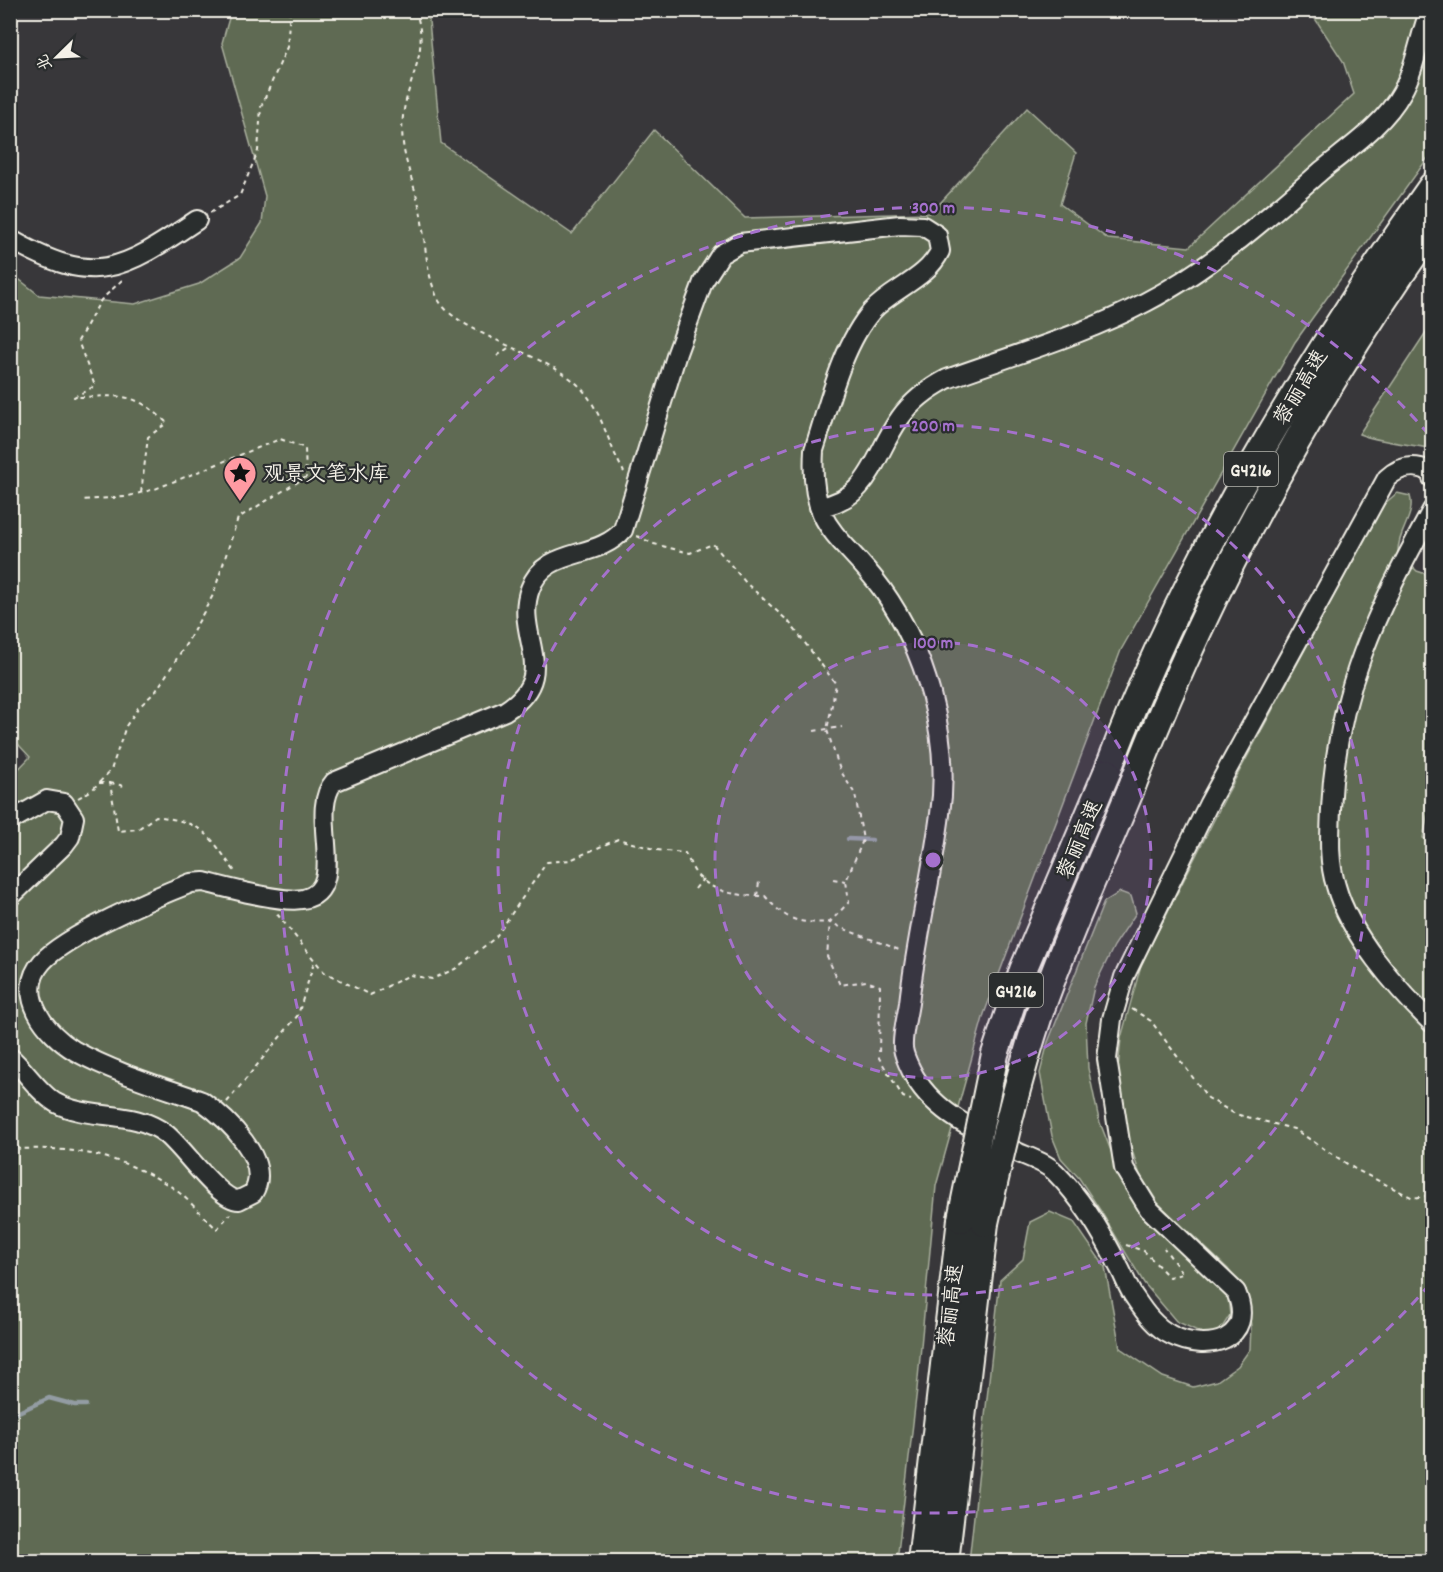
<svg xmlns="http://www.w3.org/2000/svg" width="1443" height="1572" font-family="Dekko,'LXGW WenKai TC',sans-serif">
  <rect width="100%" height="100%" fill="#38373a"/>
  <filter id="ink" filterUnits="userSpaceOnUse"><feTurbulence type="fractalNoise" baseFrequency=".0167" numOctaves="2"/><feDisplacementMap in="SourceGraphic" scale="12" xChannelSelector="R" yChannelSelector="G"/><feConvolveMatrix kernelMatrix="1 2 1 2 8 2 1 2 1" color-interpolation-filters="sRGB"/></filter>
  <g filter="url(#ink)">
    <!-- green -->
    <path fill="#5e6b52" stroke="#a9ae9d" stroke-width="1.5" d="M 231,11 L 428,11 L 441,143 L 572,234 L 654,130 L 745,218 L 931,213 L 1027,108 L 1076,153 L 1060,204 L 1108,239 L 1189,247 L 1354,94 L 1343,61 L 1310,11 L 1432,11 L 1432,152 L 1295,342 L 1121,650 L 984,1014 L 936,1186 L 917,1389 L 897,1561 L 11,1561 L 10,778 L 30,757 L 17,743 L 10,741 L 11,273 L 39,295 L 135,304 L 199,284 L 240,258 L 262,223 L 265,196 L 222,43 Z
      M 1432,323 L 1432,449 C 1408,443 1382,443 1359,434 Z
      M 1397,493 L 1410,496 C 1416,516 1397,532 1398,553 L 1417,571 L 1432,576 L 1432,793 L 1423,838 L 1432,841 L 1432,1561 L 969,1562 L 1000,1280 L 1023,1259 L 1030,1222 L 1050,1212 L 1074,1222 L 1105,1267 L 1120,1348 L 1163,1377 L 1193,1387 L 1217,1381 L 1238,1366 L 1250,1349 L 1251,1326 L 1247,1296 L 1228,1269 L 1158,1203 L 1140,1175 L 1130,1144 L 1117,1079 L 1121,1038 L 1141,965 L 1225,798 L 1383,505 Z
      M 1120,892 L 1131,896 L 1136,913 L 1114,946 L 1094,987 L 1086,1023 L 1088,1068 L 1099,1120 L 1120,1174 L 1200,1269 L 1228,1298 L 1230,1315 L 1218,1334 L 1206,1335 L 1176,1321 L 1144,1283 L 1100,1210 L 1079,1178 L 1061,1158 L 1052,1136 L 1040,1073 L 1048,1042 L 1104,902 Z"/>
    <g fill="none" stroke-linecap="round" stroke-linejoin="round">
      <!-- stream -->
      <path stroke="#939ca3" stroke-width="4.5" d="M 848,839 L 872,840
        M 10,1416 L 49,1398 L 75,1405 L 86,1405"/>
      <defs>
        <path id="minor" d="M 10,239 C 95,288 121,271 197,220
          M 819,507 C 871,499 874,454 900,418 C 912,401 928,389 947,379 C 1013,355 1084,335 1146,302 C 1210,269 1267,218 1321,171 C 1349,148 1384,125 1402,92 C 1416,67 1419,37 1430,10
          M 1432,510 C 1377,610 1336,693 1331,809 C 1330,835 1328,861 1336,886 C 1349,934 1397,989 1432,1023
          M 10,821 L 47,800 L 64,803 L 74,818 L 70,837 L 64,845 L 10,897
          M 10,1057 C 26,1071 39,1093 56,1103 C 90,1121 134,1109 166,1134 C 184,1148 219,1201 239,1200 L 253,1193 C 273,1161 226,1118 202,1101 C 160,1086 115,1073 75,1051 C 46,1034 14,994 42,962 C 66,935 155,897 191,883 L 204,882 C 228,888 281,903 303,899 C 351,890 307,812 334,782 L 505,711 C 563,674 513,636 530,589 C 545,546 597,561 623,530 L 677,353 L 703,282 L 721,254 L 740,243 L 900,225 L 923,226 L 937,235 L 940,251 C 927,279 892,289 872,311 C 842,345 828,407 814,450 C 809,531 841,533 882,589 C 904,620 921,657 931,694 C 941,732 946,774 940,814 C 932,877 916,939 909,1003 C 907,1017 902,1034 903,1048 C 904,1056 908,1064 911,1070 C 931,1112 980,1133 1019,1153 C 1031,1158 1046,1163 1055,1172 C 1081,1198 1103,1234 1119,1267 C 1125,1278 1128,1289 1135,1298 C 1145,1313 1155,1327 1171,1335 C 1206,1353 1257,1341 1236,1292 L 1149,1209 L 1124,1168 L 1107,1059 L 1112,1019 L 1124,977 L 1209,803 L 1387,478 C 1400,466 1414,464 1430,471 L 1432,478"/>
        <path id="highway" d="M 1107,772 C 1186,562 1303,368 1432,186
          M 1133,784 C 1209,588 1311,401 1432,229
          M 921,1562 L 961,1219
          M 945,1562 L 985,1223"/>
      </defs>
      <!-- minor casing -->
      <use href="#minor" stroke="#f4f1e8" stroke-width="22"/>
      <!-- highway casing -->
      <use href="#highway" stroke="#f4f1e8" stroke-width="30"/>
      <!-- path -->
      <path stroke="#f4f1e8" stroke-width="2" stroke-dasharray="4.5 4.5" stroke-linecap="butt" d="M 415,10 C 431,51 408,77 403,116 C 399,151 411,173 419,205 C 426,236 424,270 438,299 C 455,333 550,355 580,387 C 602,410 608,445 624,472
        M 210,213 L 240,195 L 258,151 L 261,107 L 287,47 L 290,10
        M 122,280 L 101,300 L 78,341 L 95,386 L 74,397 C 119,397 132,389 167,423 L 148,437 L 141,493
        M 497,356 L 511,346
        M 637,536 L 654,544 L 690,553 L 713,544 L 747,584 L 789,622 L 836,684 L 827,730 L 840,770 L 855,794 L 863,840 L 846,881 L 849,902 L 830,922 C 853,934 876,940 899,950
        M 814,731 L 842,727
        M 99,783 L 110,783 L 118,831 L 138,829 L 156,816 C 207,824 207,833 236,873
        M 110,783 L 125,786
        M 78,798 L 92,790 L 111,770 L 126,726 L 138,708 L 156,691 L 188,641 L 213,595 L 238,518 L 306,477 L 305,448 L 280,439 L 155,489 L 125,497 L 82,500
        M 833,879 L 846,881
        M 695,889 L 703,879
        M 757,896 L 759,882
        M 277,914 L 324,972 L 370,995 L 410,975 L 432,979 L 455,969 L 495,938 L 547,862 L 570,860 L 618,839 L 657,850 L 685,853 C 689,860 692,869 697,875 C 714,894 742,896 765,896 C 786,921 799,924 830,922 L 827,956 L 840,985 L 866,981 L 880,986 L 879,1058 L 903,1097 L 911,1100
        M 1132,1009 L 1151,1021 L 1208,1098 L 1235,1114 L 1294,1129 L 1355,1169 L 1413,1198 L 1432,1195
        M 227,1102 L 298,1015 L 314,962
        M 10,1140 L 20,1149 C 73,1147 118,1155 165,1183 C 184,1193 201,1215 217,1229 L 230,1214
        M 1126,1245 L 1144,1251 L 1169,1277 L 1183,1274 L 1164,1248"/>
      <!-- minor -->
      <use href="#minor" stroke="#2a2d2e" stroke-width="18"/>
      <!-- highway -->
      <use href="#highway" stroke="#2a2d2e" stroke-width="26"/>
      <defs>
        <path id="highway-bridge" d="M 961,1219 L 995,1054 L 1023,970 L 1107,772
          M 985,1223 C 1001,1152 1017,1081 1040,1012 C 1067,934 1102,860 1133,784"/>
      </defs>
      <!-- highway-bridge casing -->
      <use href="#highway-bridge" stroke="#f4f1e8" stroke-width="30" stroke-linecap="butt"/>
      <!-- highway-bridge -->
      <use href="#highway-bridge" stroke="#2a2d2e" stroke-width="26"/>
    </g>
  </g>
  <!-- distance rings -->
  <circle cx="933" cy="860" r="218" fill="#a571cd" fill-opacity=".12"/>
  <g fill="none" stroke="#a571cd" stroke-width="3" stroke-dasharray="10 8">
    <circle cx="933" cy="860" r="218"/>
    <circle cx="933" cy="860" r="435"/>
    <path d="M1430 1284A653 653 0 1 1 1430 436"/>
  </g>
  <!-- icons -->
  <defs>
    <symbol id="sight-pin" viewBox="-11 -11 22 30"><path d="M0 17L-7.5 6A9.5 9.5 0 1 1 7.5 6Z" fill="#ff9aa2" stroke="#2a2d2e"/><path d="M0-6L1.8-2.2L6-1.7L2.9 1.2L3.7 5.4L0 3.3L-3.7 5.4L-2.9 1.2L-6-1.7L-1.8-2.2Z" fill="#111"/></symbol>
  </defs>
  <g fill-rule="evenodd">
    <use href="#sight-pin" x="221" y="454" width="38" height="52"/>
  </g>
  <g text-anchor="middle" stroke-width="4.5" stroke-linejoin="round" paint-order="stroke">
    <!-- shield labels -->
    <g fill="#2a2d2e" stroke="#b7b6b0" stroke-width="1.5">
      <rect x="1224" y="452" width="54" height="34" rx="4.5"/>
      <rect x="989" y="973" width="54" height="34" rx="4.5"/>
    </g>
    <g font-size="20" font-weight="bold" fill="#f4f1e8">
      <text x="1251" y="476">G4216</text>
      <text x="1016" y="997">G4216</text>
    </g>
    <!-- street labels -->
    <g font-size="21" fill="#f4f1e8" stroke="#2a2d2e">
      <text transform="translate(1300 387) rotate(-59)" y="7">蓉丽高速</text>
      <text transform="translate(1079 839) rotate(-67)" y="7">蓉丽高速</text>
      <text transform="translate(950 1305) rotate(-83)" y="7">蓉丽高速</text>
    </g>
    <!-- poi labels -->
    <g font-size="21" fill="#f4f1e8" stroke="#2a2d2e" text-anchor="start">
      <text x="263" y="480">观景文笔水库</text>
    </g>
  </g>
  <circle cx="933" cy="860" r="9" fill="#a571cd" stroke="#2a2d2e" stroke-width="3"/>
  <g font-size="18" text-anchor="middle" font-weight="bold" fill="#a571cd" stroke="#2a2d2e" stroke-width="4.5" stroke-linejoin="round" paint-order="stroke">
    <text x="933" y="213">300 m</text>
    <text x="933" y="431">200 m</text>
    <text x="933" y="648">100 m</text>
  </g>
  <!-- margin -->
  <rect width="1443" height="1572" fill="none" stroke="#2a2d2e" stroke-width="36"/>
  <rect x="18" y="18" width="1407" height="1536" fill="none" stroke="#f4f1e8" stroke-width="2" filter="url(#ink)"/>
  <!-- north arrow -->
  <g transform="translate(57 57) rotate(246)" stroke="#2a2d2e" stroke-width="4.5" paint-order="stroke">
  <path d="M0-4.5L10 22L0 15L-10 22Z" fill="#f4f1e8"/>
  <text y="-9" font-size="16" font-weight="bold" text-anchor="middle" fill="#f4f1e8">北</text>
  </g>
</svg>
